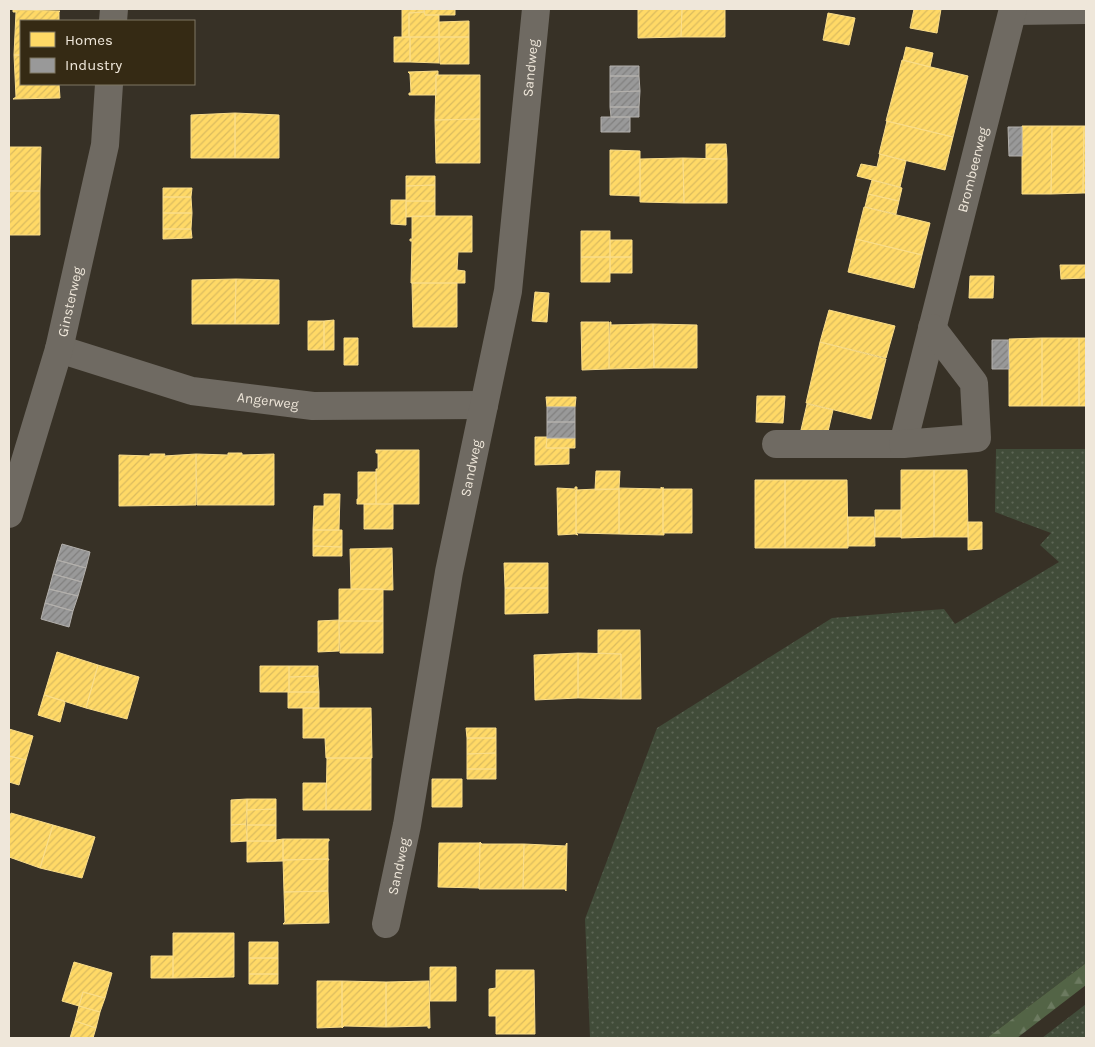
<svg xmlns="http://www.w3.org/2000/svg" width="1095" height="1047" font-family="Karla,sans-serif">
  <defs>
    <pattern id="green-dots" width="8" height="8" patternUnits="userSpaceOnUse" patternTransform="scale(1.25)"><rect width="8" height="8" fill="#414c39"/><path d="M2 2h.1M6 6h.1" fill="none" stroke="#5d6655" stroke-width="1.8" stroke-linecap="round"/></pattern>
    <pattern id="forest-firs" width="22" height="20" patternUnits="userSpaceOnUse" patternTransform="scale(1.25)"><rect width="22" height="20" fill="#536446"/><path d="M5 1l3.5 6h-7zM16 11l3.5 6h-7z" fill="#6c7a60"/></pattern>
    <pattern id="homes-hatch" width="6" height="6" patternUnits="userSpaceOnUse" patternTransform="scale(1.25)"><rect width="6" height="6" fill="#ffd966"/><path d="M-1 1l2-2M0 6l6-6M5 7l2-2" fill="none" stroke="#dabb5f"/></pattern>
    <pattern id="industry-hatch" width="6" height="6" patternUnits="userSpaceOnUse" patternTransform="scale(1.25)"><rect width="6" height="6" fill="#999"/><path d="M-1 1l2-2M0 6l6-6M5 7l2-2" fill="none" stroke="#81807f"/></pattern>
  </defs>
  <rect width="100%" height="100%" fill="#373126"/>
  <!-- green -->
  <path fill="url(#green-dots)" d="M 996,449 L 1086,449 L 1086,963 L 987,1038 L 590,1038 L 585,919 L 657,728 L 832,618 L 944,609 L 955,624 L 1059,562 L 1040,545 L 1051,533 L 995,512 Z
    M 1086,1004 L 1086,1038 L 1042,1038 Z"/>
  <!-- forest -->
  <path fill="url(#forest-firs)" d="M 1086,963 L 1086,985 L 1017,1038 L 987,1038 Z"/>
  <!-- homes -->
  <path fill="url(#homes-hatch)" stroke="#fadd89" d="M 402,9 L 424,9 L 424,12 L 409,13 L 409,37 L 402,37 Z
    M 424,9 L 455,9 L 455,15 L 425,15 Z
    M 638,9 L 682,9 L 681,37 L 638,38 Z
    M 682,9 L 725,9 L 725,37 L 681,37 Z
    M 914,9 L 941,9 L 937,33 L 910,28 Z
    M 13,10 L 60,11 L 59,12 L 59,21 L 21,21 L 21,55 L 14,55 L 16,12 L 13,12 Z
    M 424,12 L 425,15 L 439,15 L 439,37 L 409,37 L 409,13 Z
    M 828,13 L 855,18 L 849,45 L 823,40 Z
    M 469,21 L 469,37 L 439,37 L 439,22 Z
    M 394,37 L 410,37 L 410,62 L 394,62 Z
    M 410,37 L 439,37 L 439,63 L 410,62 Z
    M 439,37 L 469,37 L 469,64 L 440,64 Z
    M 906,47 L 933,53 L 930,67 L 903,60 Z
    M 14,55 L 21,55 L 21,84 L 59,84 L 60,98 L 13,99 L 16,97 Z
    M 902,60 L 968,76 L 953,137 L 886,121 Z
    M 438,71 L 438,75 L 436,75 L 436,95 L 409,95 L 409,93 L 411,93 L 410,74 L 408,72 Z
    M 436,75 L 480,75 L 480,119 L 435,120 Z
    M 235,113 L 235,158 L 191,158 L 191,115 Z
    M 235,113 L 279,115 L 279,158 L 235,158 Z
    M 480,119 L 480,163 L 436,163 L 435,120 Z
    M 887,121 L 953,137 L 945,170 L 879,154 Z
    M 1022,126 L 1052,126 L 1051,194 L 1022,194 Z
    M 1052,126 L 1084,126 L 1083,193 L 1051,194 Z
    M 1084,126 L 1086,126 L 1086,193 L 1083,193 Z
    M 706,144 L 726,144 L 727,159 L 706,159 Z
    M 9,147 L 41,147 L 40,191 L 9,191 Z
    M 610,150 L 640,151 L 640,196 L 610,195 Z
    M 880,154 L 906,161 L 900,187 L 857,176 L 861,164 L 877,167 Z
    M 683,158 L 684,203 L 640,202 L 640,159 Z
    M 683,158 L 727,159 L 727,203 L 684,203 Z
    M 406,176 L 435,176 L 435,185 L 406,186 Z
    M 872,180 L 902,188 L 899,201 L 868,194 Z
    M 435,185 L 435,201 L 406,201 L 406,186 Z
    M 163,188 L 192,188 L 191,197 L 163,197 Z
    M 9,191 L 40,191 L 40,235 L 9,235 Z
    M 868,194 L 899,201 L 896,214 L 865,207 Z
    M 163,197 L 191,197 L 192,213 L 163,213 Z
    M 391,200 L 406,200 L 406,225 L 391,224 Z
    M 406,201 L 435,201 L 435,216 L 406,217 Z
    M 864,207 L 930,223 L 922,255 L 856,239 Z
    M 163,213 L 192,213 L 191,229 L 163,229 Z
    M 412,216 L 472,216 L 472,252 L 458,252 L 457,270 L 465,271 L 465,283 L 411,283 L 412,241 L 410,241 L 410,239 L 412,239 Z
    M 163,229 L 191,229 L 192,238 L 163,239 Z
    M 581,231 L 610,231 L 610,257 L 581,257 Z
    M 856,239 L 922,255 L 914,288 L 848,272 Z
    M 610,240 L 632,240 L 632,257 L 610,257 Z
    M 581,257 L 610,257 L 610,282 L 581,282 Z
    M 610,257 L 632,257 L 632,273 L 610,273 Z
    M 1060,265 L 1086,265 L 1086,278 L 1061,279 Z
    M 970,276 L 994,276 L 993,298 L 969,298 Z
    M 236,279 L 235,324 L 192,324 L 192,280 Z
    M 236,279 L 279,280 L 279,324 L 235,324 Z
    M 412,283 L 457,283 L 457,327 L 413,327 Z
    M 535,292 L 549,293 L 547,322 L 532,321 Z
    M 829,310 L 895,326 L 886,358 L 820,342 Z
    M 334,320 L 334,350 L 324,350 L 324,321 Z
    M 308,321 L 324,321 L 324,350 L 308,350 Z
    M 581,322 L 609,322 L 609,369 L 582,370 Z
    M 610,322 L 611,322 L 611,325 L 653,324 L 654,368 L 609,369 Z
    M 653,324 L 697,325 L 697,368 L 654,368 Z
    M 344,338 L 358,338 L 358,365 L 344,365 Z
    M 1042,338 L 1042,406 L 1009,406 L 1009,339 Z
    M 1042,338 L 1079,338 L 1079,406 L 1042,406 Z
    M 1079,338 L 1086,338 L 1086,406 L 1079,406 Z
    M 820,342 L 886,359 L 871,419 L 806,403 Z
    M 757,396 L 785,396 L 783,423 L 756,422 Z
    M 546,397 L 576,397 L 575,407 L 547,407 Z
    M 807,404 L 833,410 L 827,436 L 801,430 Z
    M 535,437 L 547,437 L 546,448 L 569,448 L 569,464 L 535,465 Z
    M 547,438 L 575,438 L 575,448 L 546,448 Z
    M 376,450 L 419,450 L 419,504 L 376,504 L 376,469 L 378,469 L 378,453 L 376,453 Z
    M 228,453 L 242,453 L 242,455 L 274,454 L 274,505 L 197,505 L 196,454 L 228,455 Z
    M 150,454 L 165,454 L 164,456 L 196,454 L 196,505 L 119,506 L 119,455 L 150,456 Z
    M 901,470 L 934,470 L 934,537 L 901,538 Z
    M 934,470 L 967,470 L 968,537 L 934,537 Z
    M 596,471 L 620,471 L 619,489 L 595,490 Z
    M 358,472 L 376,472 L 376,504 L 357,504 L 357,499 L 358,499 Z
    M 755,480 L 785,480 L 785,548 L 755,548 Z
    M 785,480 L 847,480 L 848,548 L 785,548 Z
    M 575,487 L 577,487 L 577,490 L 576,490 L 576,533 L 578,535 L 575,534 L 558,535 L 557,488 L 575,489 Z
    M 661,487 L 663,489 L 663,533 L 664,533 L 664,535 L 619,534 L 619,488 L 661,489 Z
    M 663,487 L 663,489 L 692,489 L 692,533 L 663,533 Z
    M 597,489 L 619,489 L 619,534 L 576,533 L 576,490 Z
    M 324,494 L 340,494 L 339,530 L 313,530 L 314,506 L 324,506 Z
    M 364,504 L 393,504 L 393,529 L 364,529 Z
    M 875,510 L 901,510 L 901,537 L 875,537 Z
    M 848,517 L 874,517 L 875,546 L 848,546 Z
    M 968,522 L 982,522 L 982,549 L 968,550 Z
    M 313,530 L 342,530 L 342,547 L 313,546 Z
    M 313,546 L 342,547 L 342,556 L 313,556 Z
    M 392,548 L 393,590 L 351,589 L 350,549 Z
    M 504,563 L 548,563 L 548,588 L 505,588 Z
    M 505,588 L 548,588 L 548,613 L 505,614 Z
    M 339,589 L 383,589 L 383,621 L 339,621 Z
    M 339,620 L 339,651 L 318,652 L 318,621 Z
    M 339,621 L 383,621 L 383,653 L 340,653 Z
    M 598,630 L 640,630 L 641,699 L 621,699 L 621,654 L 598,653 Z
    M 57,652 L 98,665 L 86,708 L 44,695 Z
    M 578,653 L 578,698 L 535,700 L 534,655 Z
    M 578,653 L 621,654 L 621,699 L 578,698 Z
    M 98,665 L 139,677 L 127,719 L 86,708 Z
    M 260,666 L 289,666 L 289,692 L 260,692 Z
    M 289,666 L 318,666 L 318,676 L 289,677 Z
    M 318,676 L 319,692 L 289,692 L 289,677 Z
    M 288,692 L 319,692 L 319,708 L 288,708 Z
    M 44,695 L 64,701 L 65,703 L 60,722 L 38,715 Z
    M 303,708 L 371,708 L 372,758 L 326,758 L 325,738 L 303,738 Z
    M 466,728 L 496,728 L 496,738 L 467,738 Z
    M 9,729 L 33,736 L 26,760 L 9,756 Z
    M 467,738 L 496,738 L 496,753 L 467,754 Z
    M 496,753 L 496,769 L 467,769 L 467,754 Z
    M 9,756 L 26,760 L 19,785 L 9,782 Z
    M 327,758 L 371,758 L 371,810 L 326,810 Z
    M 467,769 L 496,769 L 496,779 L 467,779 Z
    M 432,779 L 462,779 L 462,807 L 432,807 Z
    M 303,783 L 326,783 L 326,810 L 303,810 Z
    M 247,799 L 276,799 L 276,809 L 247,810 Z
    M 247,799 L 246,824 L 231,825 L 231,800 Z
    M 276,809 L 276,825 L 247,825 L 247,810 Z
    M 11,813 L 53,825 L 40,868 L 9,857 L 9,820 Z
    M 246,824 L 247,841 L 231,842 L 231,825 Z
    M 53,825 L 95,837 L 82,878 L 40,868 Z
    M 247,825 L 276,825 L 276,841 L 247,841 Z
    M 283,839 L 283,861 L 247,862 L 247,841 L 276,841 L 276,840 Z
    M 283,839 L 329,839 L 329,841 L 328,841 L 328,859 L 283,860 Z
    M 480,842 L 482,844 L 524,844 L 523,889 L 479,889 Z
    M 439,843 L 480,843 L 479,888 L 438,887 Z
    M 567,843 L 566,891 L 565,889 L 523,889 L 524,844 L 566,846 L 566,844 Z
    M 329,859 L 328,861 L 328,891 L 284,892 L 283,860 Z
    M 328,891 L 329,923 L 283,924 L 285,922 L 284,892 Z
    M 173,933 L 234,933 L 234,977 L 173,978 Z
    M 249,942 L 278,942 L 278,958 L 249,958 Z
    M 151,956 L 173,956 L 173,978 L 151,978 Z
    M 249,958 L 278,958 L 278,974 L 249,974 Z
    M 74,962 L 112,973 L 105,998 L 83,992 L 79,1006 L 62,1001 Z
    M 430,967 L 456,967 L 456,1001 L 430,1001 Z
    M 496,970 L 534,970 L 535,1034 L 496,1034 L 496,1016 L 489,1016 L 489,989 L 496,988 Z
    M 249,974 L 278,974 L 278,984 L 249,984 Z
    M 317,981 L 342,981 L 342,1027 L 317,1028 Z
    M 342,981 L 386,982 L 386,1027 L 344,1026 L 342,1028 Z
    M 429,981 L 430,1028 L 428,1028 L 428,1026 L 386,1027 L 386,982 Z
    M 83,992 L 105,998 L 100,1012 L 79,1006 Z
    M 79,1006 L 100,1012 L 96,1028 L 75,1021 Z
    M 75,1021 L 96,1028 L 93,1038 L 70,1038 Z"/>
  <!-- industry -->
  <path fill="url(#industry-hatch)" stroke="#b3b0ac" d="M 610,66 L 639,66 L 639,76 L 610,76 Z
    M 610,76 L 639,76 L 640,91 L 610,92 Z
    M 640,91 L 639,107 L 610,107 L 610,92 Z
    M 610,107 L 639,107 L 639,117 L 611,117 Z
    M 601,117 L 630,117 L 630,132 L 601,132 Z
    M 1008,127 L 1022,127 L 1022,156 L 1009,156 Z
    M 992,340 L 1008,340 L 1009,369 L 992,369 Z
    M 547,407 L 575,407 L 575,422 L 547,422 Z
    M 547,422 L 575,422 L 575,438 L 547,438 Z
    M 62,544 L 90,552 L 86,568 L 57,560 Z
    M 57,560 L 86,568 L 82,582 L 53,574 Z
    M 53,574 L 82,582 L 78,596 L 49,589 Z
    M 49,589 L 78,596 L 73,611 L 45,603 Z
    M 45,603 L 73,611 L 69,627 L 41,619 Z"/>
  <g fill="none" stroke-linecap="round" stroke-linejoin="round">
    <!-- minor -->
    <g stroke="#6f6a62" stroke-width="28">
      <path d="M 1013,11 L 1086,10"/>
      <path d="M 113,21 L 114,9"/>
      <path id="s1" d="M 59,349 L 192,391 L 313,406 L 484,405"/>
      <path id="s2" d="M 776,444 L 903,444 L 1013,9"/>
      <path d="M 903,444 L 977,438 L 974,383 L 932,328"/>
      <path id="s3" d="M 9,514 L 59,349 L 105,145 L 109,84"/>
      <path id="s4" d="M 386,924 L 407,825 L 449,572 L 508,291 L 536,9"/>
    </g>
  </g>
  <g text-anchor="middle" stroke-width="5" stroke-linejoin="round" paint-order="stroke">
    <!-- street labels -->
    <g font-size="14" fill="#efe7da" stroke="#352a14">
      <text dy="5" stroke="none"><textPath href="#s4" startOffset="869">Sandweg</textPath></text>
      <text dy="5" stroke="none"><textPath href="#s2" startOffset="410">Brombeerweg</textPath></text>
      <text dy="5" stroke="none"><textPath href="#s3" startOffset="221">Ginsterweg</textPath></text>
      <text dy="5" stroke="none"><textPath href="#s1" startOffset="216">Angerweg</textPath></text>
      <text dy="5" stroke="none"><textPath href="#s4" startOffset="464">Sandweg</textPath></text>
      <text dy="5" stroke="none"><textPath href="#s4" startOffset="59">Sandweg</textPath></text>
    </g>
  </g>
  <!-- border -->
  <rect width="1095" height="1047" fill="none" stroke="#efe7da" stroke-width="20"/>
  <!-- legend -->
  <rect x="20" y="20" width="175" height="65" fill="#352a14" stroke="#7f7663"/>
  <rect x="30" y="32" width="25" height="15" fill="#ffd966" stroke="#7f7663"/>
  <text x="65" y="45" font-size="15" fill="#efe7da">Homes</text>
  <rect x="30" y="58" width="25" height="15" fill="#999999" stroke="#7f7663"/>
  <text x="65" y="70" font-size="15" fill="#efe7da">Industry</text>
</svg>
